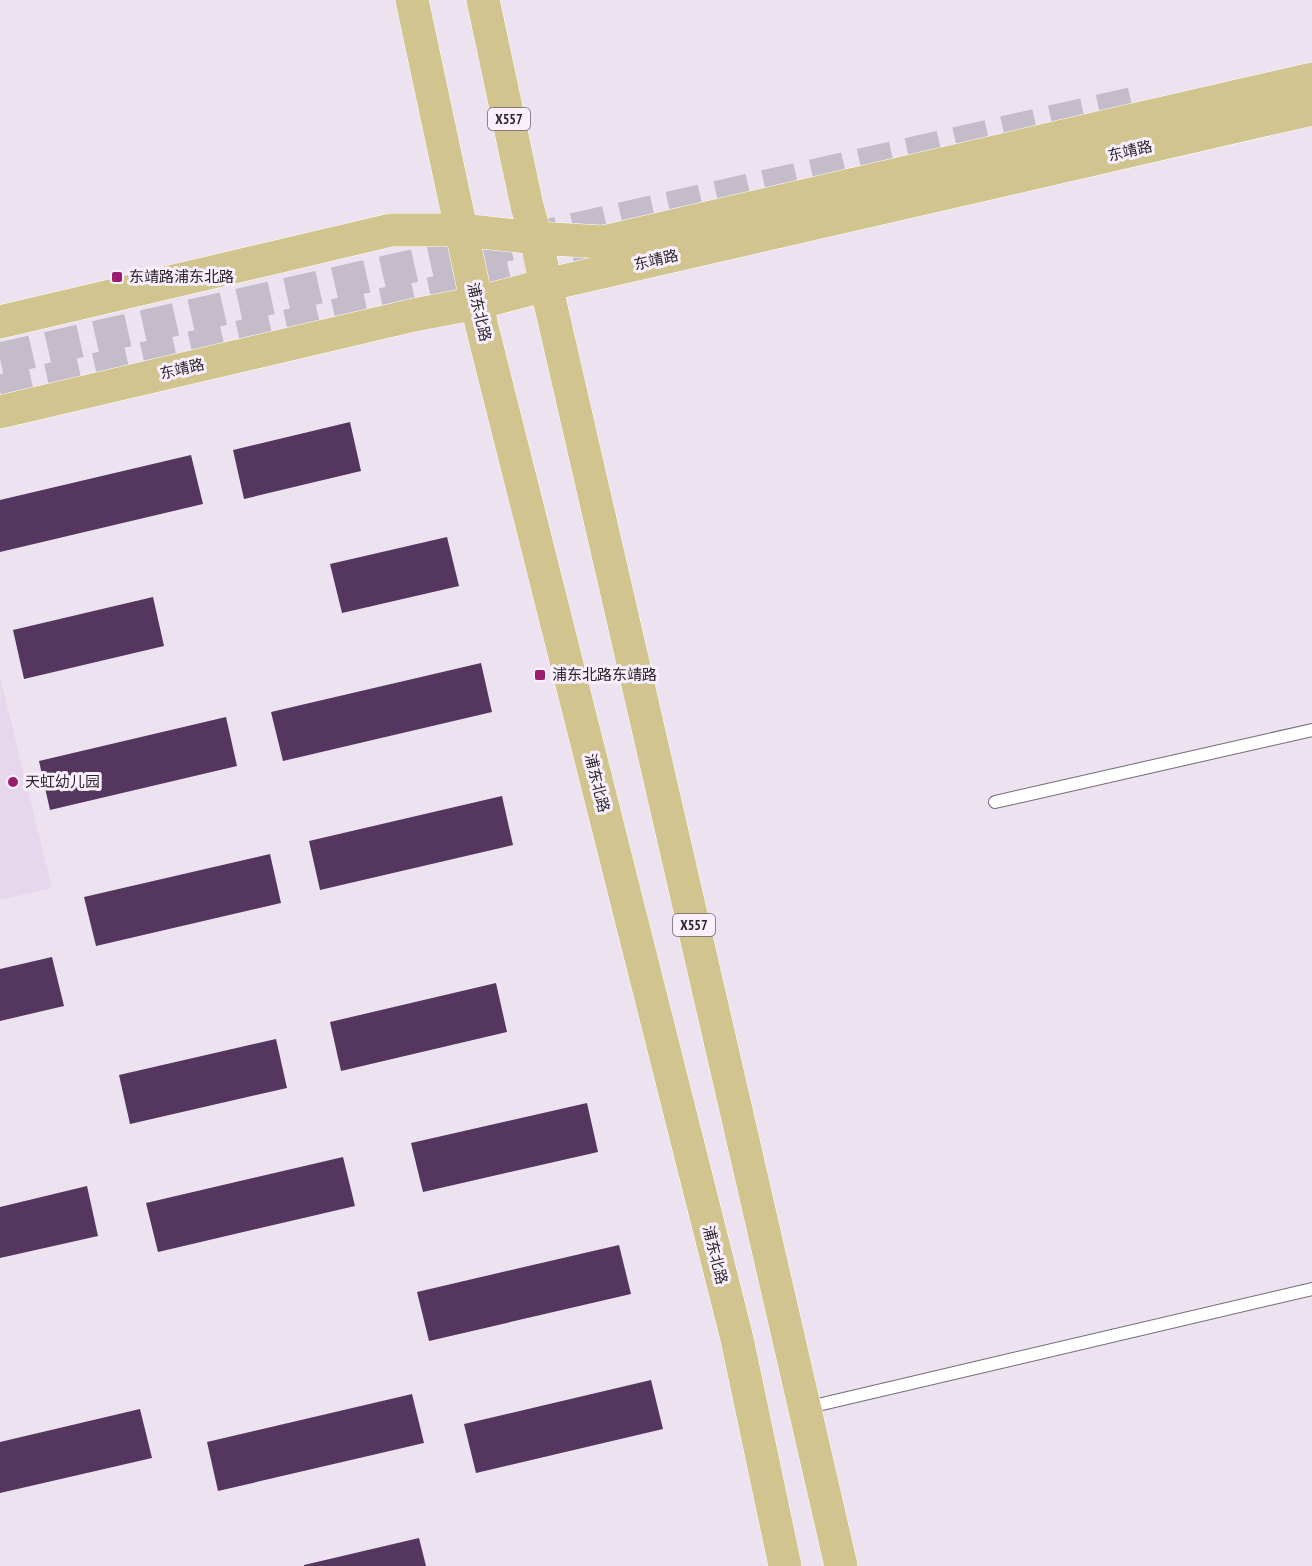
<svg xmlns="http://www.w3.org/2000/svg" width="1312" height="1566" font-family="'PT Sans Narrow','Noto Sans SC',sans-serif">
  <rect width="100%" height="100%" fill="#ece2f0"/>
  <!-- built -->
  <path fill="#e7d7ec" d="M 0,677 L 52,888 L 0,900 Z"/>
  <!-- building -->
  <path fill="#55365f" d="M 350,422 L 361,471 L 244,499 L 233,450 Z
    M 191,455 L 203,504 L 0,552 L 0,500 Z
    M 447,537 L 459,586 L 342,613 L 330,564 Z
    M 153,597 L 164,646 L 24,679 L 13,630 Z
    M 481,663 L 492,712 L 283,761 L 271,712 Z
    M 226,717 L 237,766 L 50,810 L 39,761 Z
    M 502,796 L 513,845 L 320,890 L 309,841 Z
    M 270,854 L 281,903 L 96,946 L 84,897 Z
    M 52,957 L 64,1006 L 0,1021 L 0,969 Z
    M 496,983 L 507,1032 L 341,1071 L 330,1022 Z
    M 276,1039 L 287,1088 L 130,1124 L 119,1075 Z
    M 587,1103 L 598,1152 L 423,1192 L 411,1143 Z
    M 343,1157 L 355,1206 L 158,1252 L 146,1203 Z
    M 87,1186 L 98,1236 L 0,1258 L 0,1207 Z
    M 619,1245 L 631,1294 L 429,1341 L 417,1292 Z
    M 651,1380 L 663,1429 L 476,1473 L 464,1424 Z
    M 412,1394 L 424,1443 L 218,1491 L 207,1442 Z
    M 140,1409 L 152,1458 L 0,1493 L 0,1442 Z
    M 419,1538 L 426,1566 L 304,1566 L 304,1565 Z"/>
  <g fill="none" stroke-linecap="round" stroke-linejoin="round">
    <!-- primary-tunnel -->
    <path stroke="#c5bcc9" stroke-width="33" stroke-dasharray="33 16" stroke-linecap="butt" d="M 0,359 L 1140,102
      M 0,391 L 633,248"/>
    <defs>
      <path id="service" d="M 995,802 L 1312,730
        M 805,1408 L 1312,1289"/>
      <path id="primary" d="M 412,0 L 482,327 L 737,1339 L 785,1566
        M 483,0 L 527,206 L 536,238 L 546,285 L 841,1566
        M 0,322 L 391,230 L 461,230 L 536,238 L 603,242 L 1312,79
        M 0,412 L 414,315 L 477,303 L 546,285 L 1312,109"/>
    </defs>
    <!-- service casing -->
    <use href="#service" stroke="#736a76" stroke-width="14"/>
    <!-- primary casing -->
    <use href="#primary" stroke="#fff" stroke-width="34"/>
    <!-- service -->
    <use href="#service" stroke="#fff" stroke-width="12"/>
    <!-- primary -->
    <use href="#primary" stroke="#d1c48e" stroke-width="33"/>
  </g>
  <!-- markers -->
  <g fill="#9c1c70" stroke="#faeffd" stroke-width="2">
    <rect x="111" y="271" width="12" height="12" rx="3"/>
    <rect x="534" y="669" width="12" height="12" rx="3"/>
    <circle cx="13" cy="782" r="6"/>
  </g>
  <g text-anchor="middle" stroke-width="6" stroke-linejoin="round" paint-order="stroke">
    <!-- shield labels -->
    <g fill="#faeffd" stroke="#69626b" stroke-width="1.5">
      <rect x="488" y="108" width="42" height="22" rx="4.5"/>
      <rect x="673" y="914" width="42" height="22" rx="4.5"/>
    </g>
    <g font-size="14" font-weight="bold" fill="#2b262c">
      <text x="509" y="124">X557</text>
      <text x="694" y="930">X557</text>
    </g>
    <!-- street labels -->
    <g font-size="15" fill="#2b262c" stroke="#faeffd">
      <text transform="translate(1130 151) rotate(-13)" y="5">东靖路</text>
      <text transform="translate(656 260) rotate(-13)" y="5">东靖路</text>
      <text transform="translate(479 312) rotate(77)" y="5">浦东北路</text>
      <text transform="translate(182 369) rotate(-13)" y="5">东靖路</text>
      <text transform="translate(597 783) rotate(76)" y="5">浦东北路</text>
      <text transform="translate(715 1255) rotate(76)" y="5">浦东北路</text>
    </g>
    <!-- poi labels -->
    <g font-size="15" fill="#2b262c" stroke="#faeffd" text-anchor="start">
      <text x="129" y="282">东靖路浦东北路</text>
      <text x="552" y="680">浦东北路东靖路</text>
      <text x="25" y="787">天虹幼儿园</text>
    </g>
  </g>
</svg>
